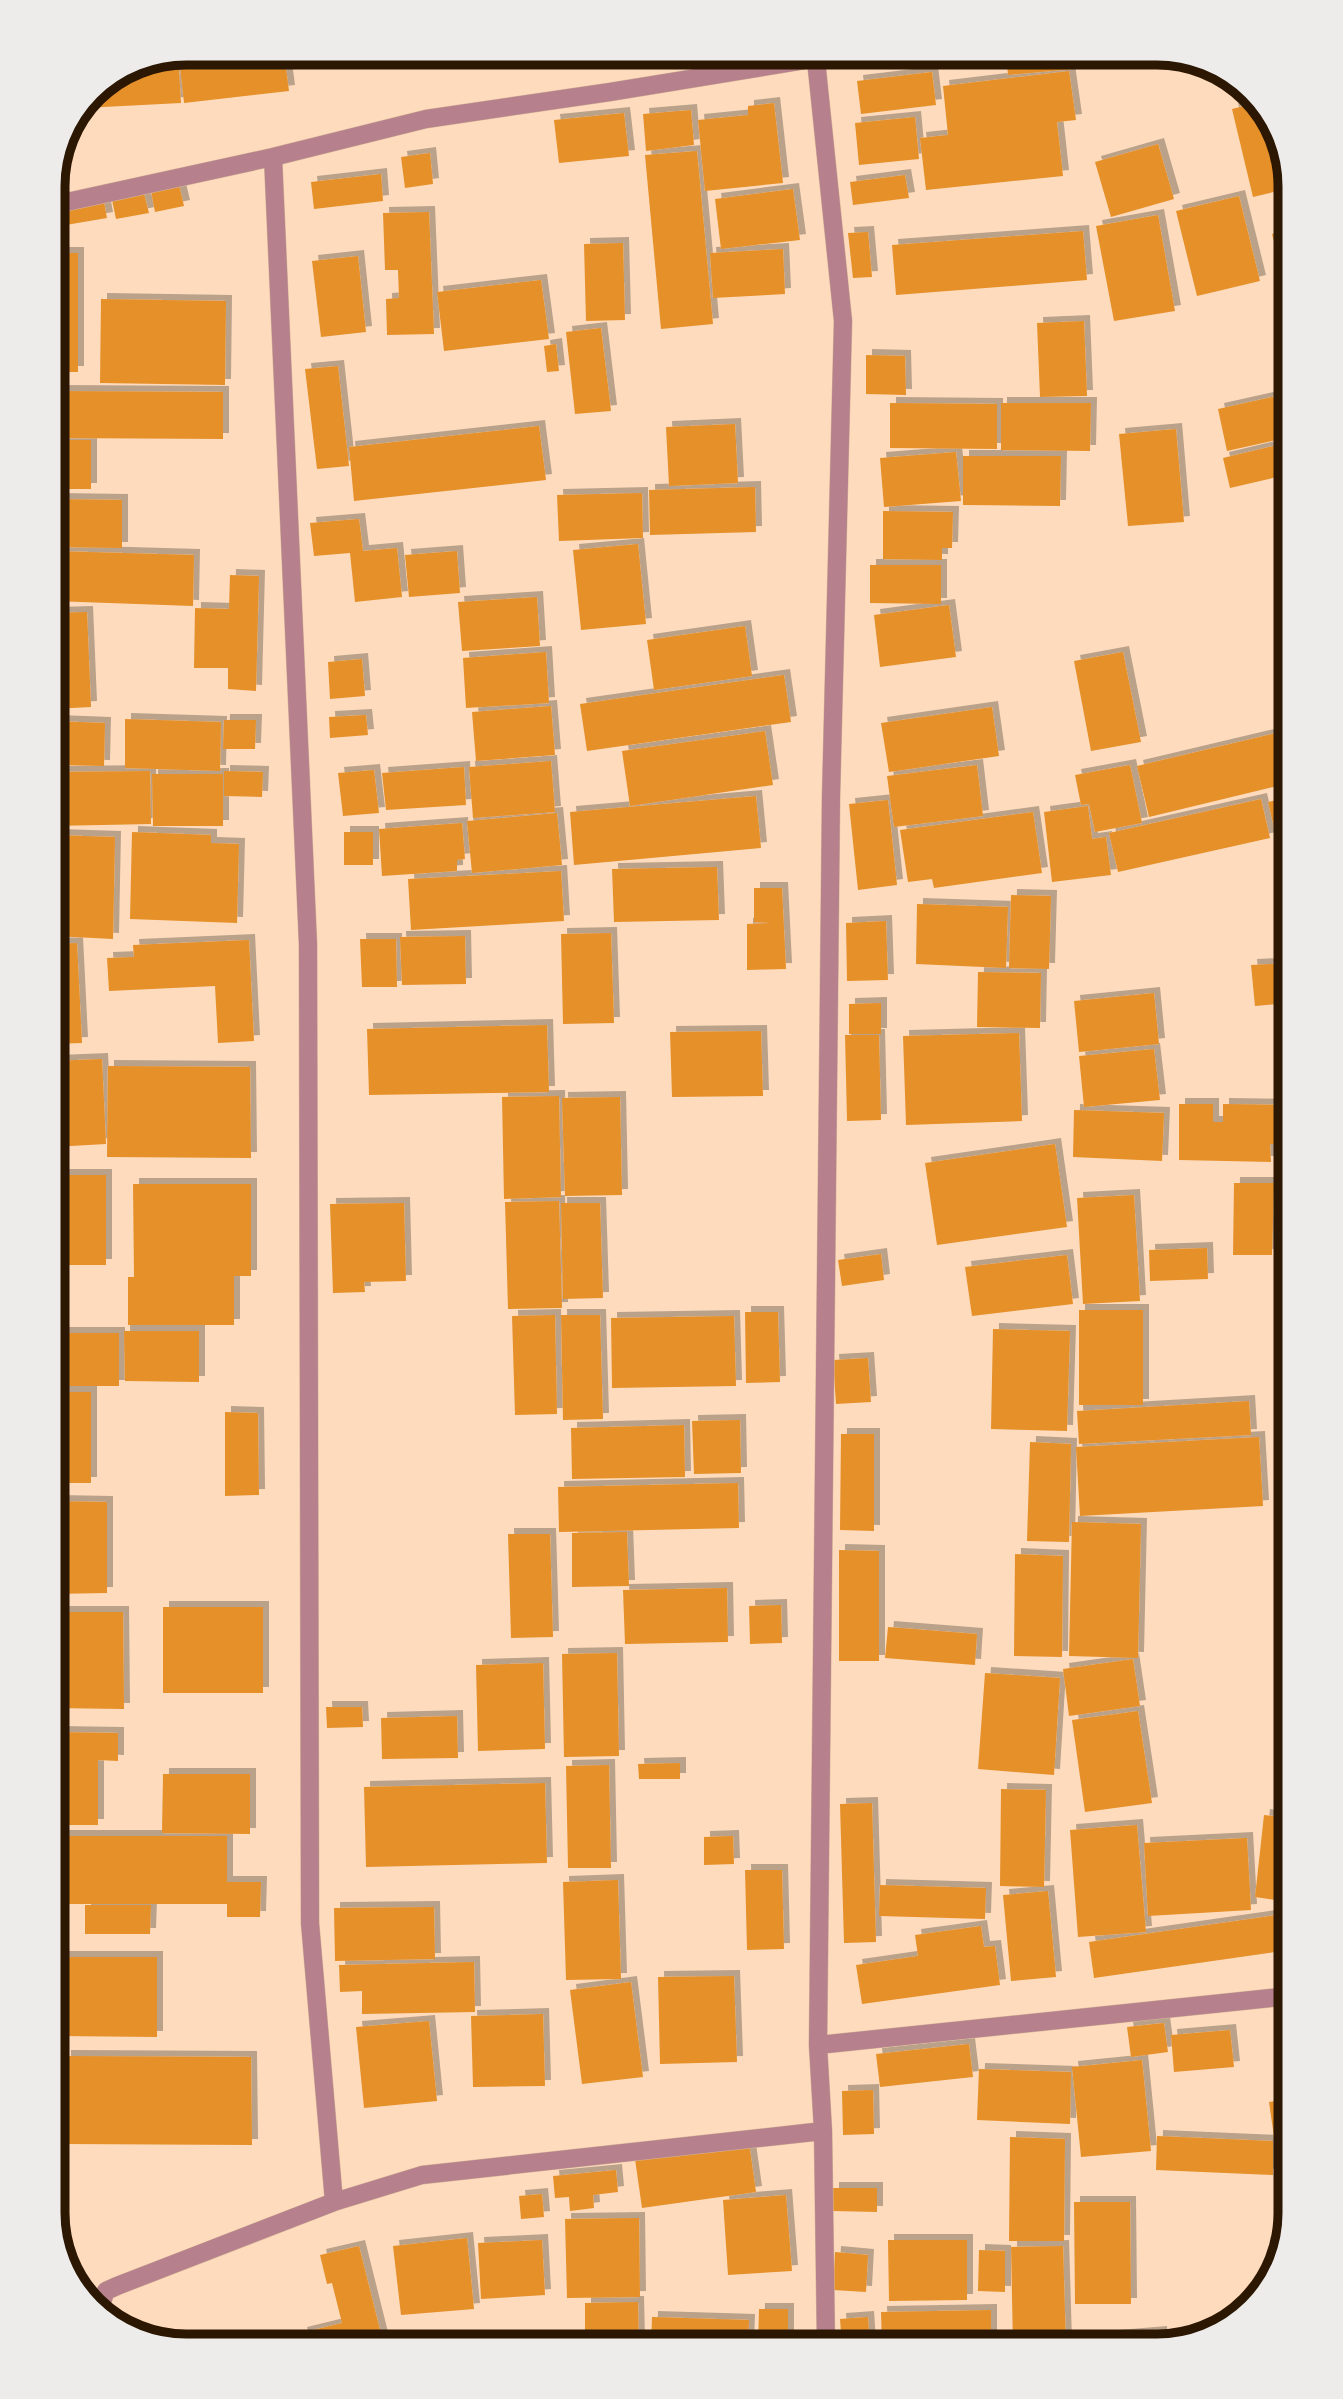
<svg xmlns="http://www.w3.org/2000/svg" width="1343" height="2399" font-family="'PT Sans',sans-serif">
  <defs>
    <filter id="shadow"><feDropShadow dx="6" dy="-6" stdDeviation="0" flood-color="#0004"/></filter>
  </defs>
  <rect width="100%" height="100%" fill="#fedbbc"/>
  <!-- building -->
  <path fill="#e6902a" filter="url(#shadow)" d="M 209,53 L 284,53 L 289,91 L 184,103 L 180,66 L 210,62 Z
    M 374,53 L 401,53 L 400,60 L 373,58 Z
    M 529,53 L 549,53 L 549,54 L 530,57 Z
    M 1006,53 L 1070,53 L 1072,69 L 1008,75 Z
    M 178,54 L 181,103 L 84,108 L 92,91 L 135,63 Z
    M 1069,71 L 1076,120 L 1057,122 L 1063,176 L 926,190 L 920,138 L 948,135 L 943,86 Z
    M 932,72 L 936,105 L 861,114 L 857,81 Z
    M 1228,76 L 1238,80 L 1250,95 L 1235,100 Z
    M 774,103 L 783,183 L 705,191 L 698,120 L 748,115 L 748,106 Z
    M 1256,103 L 1280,135 L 1290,188 L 1253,197 L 1232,109 Z
    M 691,110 L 694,145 L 646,151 L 643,114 Z
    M 624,113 L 629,156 L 559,163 L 554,120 Z
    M 915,117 L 919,159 L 859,165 L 855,123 Z
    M 1158,144 L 1174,199 L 1111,217 L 1095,162 Z
    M 697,151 L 713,324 L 661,329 L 645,155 Z
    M 430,153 L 433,184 L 405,188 L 401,157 Z
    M 381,174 L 383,201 L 314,209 L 311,182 Z
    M 905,175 L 909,198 L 853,205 L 850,182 Z
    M 179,185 L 184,206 L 155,212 L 151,191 Z
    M 793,189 L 800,240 L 721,249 L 715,199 Z
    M 144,194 L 149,213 L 116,219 L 112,200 Z
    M 1239,196 L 1260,281 L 1197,296 L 1176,211 Z
    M 104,202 L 107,218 L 60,226 L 58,210 Z
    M 429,212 L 434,334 L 387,335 L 386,299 L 399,298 L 398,270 L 385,270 L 383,213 Z
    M 1158,215 L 1175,311 L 1114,321 L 1096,226 Z
    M 1290,229 L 1290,277 L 1284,279 L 1272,234 Z
    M 1083,231 L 1087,280 L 896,295 L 892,245 Z
    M 868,232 L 872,277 L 853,278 L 848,233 Z
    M 623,243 L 625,320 L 586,321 L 584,244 Z
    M 783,249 L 785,294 L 713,298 L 710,253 Z
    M 53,253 L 78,253 L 78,372 L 53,372 Z
    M 358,256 L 366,332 L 321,337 L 312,261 Z
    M 541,280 L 549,339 L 444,351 L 437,292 Z
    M 101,299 L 226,301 L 225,385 L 100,383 Z
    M 1084,321 L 1087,396 L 1040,397 L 1037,323 Z
    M 601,328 L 611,411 L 575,414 L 566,332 Z
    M 556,344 L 559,371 L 547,372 L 544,346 Z
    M 866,355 L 905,356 L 906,395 L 866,394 Z
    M 338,366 L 349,466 L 317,469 L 305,369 Z
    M 53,391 L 223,392 L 223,439 L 53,438 Z
    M 1290,393 L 1290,437 L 1227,451 L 1218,409 Z
    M 890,403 L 997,404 L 997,449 L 890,448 Z
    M 1001,403 L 1091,403 L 1090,451 L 1001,450 Z
    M 735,424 L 738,483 L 669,486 L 666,427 Z
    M 539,426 L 546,480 L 354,501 L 349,447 Z
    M 1176,429 L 1184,522 L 1128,526 L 1119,434 Z
    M 53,440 L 91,440 L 91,489 L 53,489 Z
    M 1290,442 L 1290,474 L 1230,488 L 1223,458 Z
    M 956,452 L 961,501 L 884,507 L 880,458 Z
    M 963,456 L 1061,456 L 1060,506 L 963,505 Z
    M 755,487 L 756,532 L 650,535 L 649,490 Z
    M 642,493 L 643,538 L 559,541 L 557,495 Z
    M 53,499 L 122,500 L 122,548 L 53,547 Z
    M 883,511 L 953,512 L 952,548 L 942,548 L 942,560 L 883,559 Z
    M 359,519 L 363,551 L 397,548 L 402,597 L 355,602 L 350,553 L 314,556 L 310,523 Z
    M 638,544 L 646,624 L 581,630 L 573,550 Z
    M 53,551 L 194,555 L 193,606 L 53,601 Z
    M 457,551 L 460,593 L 409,597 L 405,555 Z
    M 870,565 L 941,565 L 941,604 L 870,603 Z
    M 230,575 L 259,576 L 256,691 L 228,689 L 228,668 L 194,668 L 195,608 L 229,609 Z
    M 537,597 L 540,646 L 462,651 L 458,602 Z
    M 949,605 L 956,657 L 880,667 L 874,615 Z
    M 87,612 L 91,707 L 53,709 L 53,613 Z
    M 745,626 L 752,676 L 654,690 L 647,640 Z
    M 546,652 L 549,703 L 466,708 L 463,658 Z
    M 1123,652 L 1141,742 L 1091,751 L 1074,661 Z
    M 362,659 L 365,696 L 330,699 L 328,662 Z
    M 784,675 L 791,722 L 587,751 L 580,704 Z
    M 551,706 L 555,755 L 476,761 L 472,712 Z
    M 992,707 L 999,756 L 889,772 L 881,723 Z
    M 366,715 L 368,735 L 330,738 L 329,717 Z
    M 125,719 L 221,722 L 220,771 L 125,768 Z
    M 224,720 L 256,720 L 255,749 L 223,749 Z
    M 53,721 L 105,723 L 104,766 L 53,765 Z
    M 1289,730 L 1290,783 L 1149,817 L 1137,766 Z
    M 765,731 L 773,785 L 630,806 L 622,751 Z
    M 551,761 L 555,812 L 473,818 L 469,767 Z
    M 977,765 L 983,816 L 894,827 L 887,776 Z
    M 1130,765 L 1142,823 L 1095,832 L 1089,804 L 1081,805 L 1075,775 Z
    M 464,767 L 466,805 L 386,810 L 382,773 Z
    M 374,770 L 379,813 L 343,816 L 338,773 Z
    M 150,771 L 151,824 L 53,826 L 53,772 Z
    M 224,771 L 263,772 L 262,797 L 224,796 Z
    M 152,774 L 223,774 L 223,826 L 153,826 Z
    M 756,796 L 761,848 L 574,865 L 570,812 Z
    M 1290,797 L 1290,836 L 1277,840 L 1268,802 Z
    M 1261,799 L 1270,838 L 1118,872 L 1109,833 Z
    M 888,800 L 897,885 L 858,890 L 849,804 Z
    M 1088,806 L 1092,839 L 1106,837 L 1111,875 L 1052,882 L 1044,812 Z
    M 1033,812 L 1042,873 L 934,888 L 932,879 L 908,882 L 900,830 Z
    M 557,813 L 562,865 L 472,873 L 467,821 Z
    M 462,823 L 465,859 L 457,860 L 457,871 L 382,876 L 379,829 Z
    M 132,832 L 211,835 L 211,843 L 239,844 L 237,923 L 130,919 Z
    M 344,832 L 373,832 L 373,865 L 344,865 Z
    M 53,835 L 115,837 L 113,939 L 53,936 Z
    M 717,867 L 719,920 L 614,922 L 612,869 Z
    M 561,871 L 564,921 L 411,930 L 408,879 Z
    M 754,888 L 782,888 L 786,969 L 747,970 L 747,924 L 771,923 L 754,922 Z
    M 1011,895 L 1051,896 L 1049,969 L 1009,968 Z
    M 917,904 L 1008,907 L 1006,968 L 916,964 Z
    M 886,921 L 888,980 L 847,981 L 846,923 Z
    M 611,933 L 614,1023 L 563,1024 L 561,934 Z
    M 465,936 L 466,984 L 402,985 L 400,937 Z
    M 360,939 L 396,939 L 397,987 L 362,987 Z
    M 249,940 L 254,1041 L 218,1043 L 215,986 L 109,991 L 107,958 L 134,957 L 133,945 Z
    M 77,943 L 82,1043 L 53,1044 L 53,944 Z
    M 1290,963 L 1290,1003 L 1255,1006 L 1251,965 Z
    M 978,972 L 1041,973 L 1040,1028 L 977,1027 Z
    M 1154,993 L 1159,1044 L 1079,1052 L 1074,1001 Z
    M 881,1003 L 881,1034 L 849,1034 L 849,1004 Z
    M 547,1025 L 549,1092 L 369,1095 L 367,1029 Z
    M 761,1031 L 763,1096 L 672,1097 L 670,1032 Z
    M 1019,1033 L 1022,1121 L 906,1125 L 903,1036 Z
    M 845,1035 L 879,1035 L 881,1120 L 847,1121 Z
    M 1154,1049 L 1160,1100 L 1084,1107 L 1079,1056 Z
    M 102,1059 L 106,1144 L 53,1147 L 53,1061 Z
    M 108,1066 L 250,1067 L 251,1158 L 107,1157 Z
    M 559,1096 L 561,1197 L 504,1199 L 502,1097 Z
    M 620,1097 L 622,1195 L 565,1196 L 562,1098 Z
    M 1179,1104 L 1213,1104 L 1213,1122 L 1223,1122 L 1223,1104 L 1290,1105 L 1290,1144 L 1270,1144 L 1271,1162 L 1179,1160 Z
    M 1074,1110 L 1164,1113 L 1162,1161 L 1073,1157 Z
    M 1055,1144 L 1067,1227 L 937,1245 L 925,1163 Z
    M 53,1175 L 106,1175 L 106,1265 L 53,1265 Z
    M 1234,1183 L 1274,1183 L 1272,1255 L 1233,1255 Z
    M 133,1184 L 251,1184 L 251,1276 L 234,1276 L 234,1325 L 128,1325 L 128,1277 L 134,1277 Z
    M 1134,1195 L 1140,1301 L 1083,1304 L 1077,1198 Z
    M 559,1201 L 562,1308 L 508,1309 L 505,1202 Z
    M 404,1203 L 406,1281 L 364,1282 L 365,1292 L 333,1293 L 330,1204 Z
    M 561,1203 L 600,1203 L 603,1298 L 563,1299 Z
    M 1207,1248 L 1208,1279 L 1150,1281 L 1149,1250 Z
    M 881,1254 L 884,1280 L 842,1286 L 838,1260 Z
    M 1067,1255 L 1073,1304 L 972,1316 L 965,1267 Z
    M 1079,1310 L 1143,1310 L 1143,1405 L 1079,1405 Z
    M 745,1312 L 778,1312 L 780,1382 L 746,1383 Z
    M 555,1315 L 557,1414 L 515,1415 L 512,1316 Z
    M 561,1315 L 600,1315 L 603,1419 L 563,1420 Z
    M 734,1316 L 736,1386 L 612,1388 L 611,1318 Z
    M 993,1329 L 1070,1331 L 1067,1431 L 991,1429 Z
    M 124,1331 L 199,1331 L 199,1382 L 125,1381 Z
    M 53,1333 L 119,1333 L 119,1386 L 53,1386 Z
    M 868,1358 L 871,1402 L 836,1404 L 833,1360 Z
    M 53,1392 L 91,1392 L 91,1483 L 53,1483 Z
    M 1249,1401 L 1251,1435 L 1079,1444 L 1077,1411 Z
    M 225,1412 L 258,1413 L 259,1495 L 225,1496 Z
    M 740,1420 L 741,1473 L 694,1474 L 692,1421 Z
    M 684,1425 L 685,1477 L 572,1479 L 571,1428 Z
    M 841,1434 L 874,1434 L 874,1531 L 840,1530 Z
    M 1259,1437 L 1263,1506 L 1080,1516 L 1076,1447 Z
    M 1030,1442 L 1071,1444 L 1069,1542 L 1027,1541 Z
    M 738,1483 L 739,1528 L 559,1532 L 558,1487 Z
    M 53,1501 L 107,1502 L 107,1593 L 53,1594 Z
    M 1072,1522 L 1141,1524 L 1138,1658 L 1069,1656 Z
    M 627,1532 L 629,1586 L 572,1587 L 572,1533 Z
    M 508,1534 L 550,1534 L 553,1637 L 511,1638 Z
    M 839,1550 L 879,1551 L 879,1661 L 839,1661 Z
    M 1015,1554 L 1063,1556 L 1062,1657 L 1014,1656 Z
    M 727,1588 L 728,1642 L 625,1644 L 623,1590 Z
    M 781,1605 L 782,1643 L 750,1644 L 749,1606 Z
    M 163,1607 L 263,1607 L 263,1693 L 163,1693 Z
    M 53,1612 L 123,1612 L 124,1709 L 53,1708 Z
    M 888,1627 L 977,1634 L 975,1665 L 885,1658 Z
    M 617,1653 L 619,1756 L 564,1757 L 562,1654 Z
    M 1133,1659 L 1140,1706 L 1069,1716 L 1063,1669 Z
    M 543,1663 L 545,1749 L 478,1751 L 476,1665 Z
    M 985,1673 L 1060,1678 L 1054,1775 L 978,1769 Z
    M 326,1707 L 362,1707 L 363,1727 L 327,1728 Z
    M 1138,1711 L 1152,1803 L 1085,1812 L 1072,1720 Z
    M 457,1716 L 458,1758 L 382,1759 L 381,1718 Z
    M 53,1732 L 118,1733 L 118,1761 L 98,1760 L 98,1825 L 53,1825 Z
    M 680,1763 L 680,1779 L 639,1779 L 638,1764 Z
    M 609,1765 L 611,1868 L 568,1868 L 566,1766 Z
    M 163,1774 L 250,1774 L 250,1834 L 162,1833 Z
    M 545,1783 L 547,1863 L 366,1867 L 364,1787 Z
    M 1001,1789 L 1046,1790 L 1044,1887 L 1000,1886 Z
    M 872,1803 L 876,1942 L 844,1943 L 840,1804 Z
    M 1264,1815 L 1290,1818 L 1290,1902 L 1255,1897 Z
    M 1137,1825 L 1146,1932 L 1078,1937 L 1070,1830 Z
    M 53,1836 L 227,1836 L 227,1882 L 261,1882 L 260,1917 L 227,1917 L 227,1904 L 53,1904 Z
    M 733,1836 L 734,1864 L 704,1865 L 704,1837 Z
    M 1247,1838 L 1251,1910 L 1148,1916 L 1144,1843 Z
    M 745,1870 L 782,1870 L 784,1949 L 747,1950 Z
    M 618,1880 L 621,1979 L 566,1980 L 563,1882 Z
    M 880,1885 L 986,1888 L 985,1919 L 879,1916 Z
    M 1048,1891 L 1056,1977 L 1011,1981 L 1003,1895 Z
    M 85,1905 L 151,1905 L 150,1934 L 85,1934 Z
    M 434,1907 L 435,1959 L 335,1961 L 334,1908 Z
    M 1277,1915 L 1282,1951 L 1094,1978 L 1089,1942 Z
    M 981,1926 L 984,1947 L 995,1946 L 1000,1985 L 862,2004 L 856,1965 L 918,1956 L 915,1935 Z
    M 58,1957 L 157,1957 L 157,2037 L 58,2036 Z
    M 474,1962 L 475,2012 L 362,2014 L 362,1991 L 340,1992 L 339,1965 Z
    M 734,1976 L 737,2062 L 660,2064 L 658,1977 Z
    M 631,1982 L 643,2077 L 582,2084 L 570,1990 Z
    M 543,2014 L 545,2086 L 473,2087 L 471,2016 Z
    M 429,2021 L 437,2101 L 364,2108 L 356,2027 Z
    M 1164,2023 L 1168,2052 L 1131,2057 L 1127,2027 Z
    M 1230,2030 L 1234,2067 L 1174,2072 L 1171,2035 Z
    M 969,2044 L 973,2077 L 880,2087 L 876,2054 Z
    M 65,2056 L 251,2057 L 252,2145 L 66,2144 Z
    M 1142,2060 L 1151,2151 L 1081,2157 L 1072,2067 Z
    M 979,2069 L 1071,2072 L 1070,2124 L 977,2120 Z
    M 873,2090 L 874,2134 L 843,2135 L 842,2091 Z
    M 1290,2099 L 1290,2185 L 1281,2186 L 1269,2102 Z
    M 1157,2136 L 1273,2141 L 1273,2175 L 1156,2170 Z
    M 1010,2137 L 1065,2139 L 1064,2241 L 1009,2241 Z
    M 749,2143 L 756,2192 L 642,2208 L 635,2159 Z
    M 53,2162 L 55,2162 L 55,2213 L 53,2213 Z
    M 616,2170 L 618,2192 L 593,2195 L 594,2208 L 570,2211 L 569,2197 L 555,2198 L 553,2176 Z
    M 833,2188 L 877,2188 L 877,2212 L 833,2211 Z
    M 542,2194 L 544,2217 L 521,2219 L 519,2196 Z
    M 786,2195 L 792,2271 L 728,2275 L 723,2200 Z
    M 1074,2202 L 1130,2202 L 1131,2304 L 1075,2304 Z
    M 639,2218 L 640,2297 L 567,2298 L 565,2219 Z
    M 467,2238 L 474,2309 L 401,2315 L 393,2246 Z
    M 542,2240 L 545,2295 L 481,2299 L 478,2243 Z
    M 888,2240 L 967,2240 L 967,2300 L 889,2301 Z
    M 359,2246 L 384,2346 L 304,2346 L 301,2333 L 342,2323 L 332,2283 L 327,2284 L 320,2255 Z
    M 1063,2246 L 1066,2346 L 1013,2346 L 1011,2247 Z
    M 979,2250 L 1005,2251 L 1005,2292 L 978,2291 Z
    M 835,2252 L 868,2255 L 866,2292 L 833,2290 Z
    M 638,2302 L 639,2346 L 585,2346 L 585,2303 Z
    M 759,2309 L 788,2309 L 788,2346 L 758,2346 Z
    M 991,2310 L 991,2346 L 882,2346 L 881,2312 Z
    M 652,2317 L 749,2320 L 748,2346 L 651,2346 Z
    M 868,2317 L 870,2346 L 842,2346 L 840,2319 Z
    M 1161,2332 L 1162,2345 L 1102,2346 L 1101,2337 Z
    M 555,2336 L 581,2336 L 581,2346 L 555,2346 Z
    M 270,2340 L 271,2346 L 241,2346 L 241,2345 Z"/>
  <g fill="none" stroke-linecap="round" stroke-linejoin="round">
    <defs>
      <path id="minor" d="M 816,60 L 843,321 L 831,797 L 818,2045 L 823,2131 L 826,2346
        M 273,157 L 308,944 L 310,1923 L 334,2202
        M 53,205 L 273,157 L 426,119 L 610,92 L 848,53
        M 1290,1527 L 1285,1474 L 1290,1452
        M 818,2045 L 1290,1996
        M 102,2312 L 101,2304 L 106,2291 L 117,2286 L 334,2202 L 422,2175 L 823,2131"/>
    </defs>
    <!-- minor casing -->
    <use href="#minor" stroke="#d8b89b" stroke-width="19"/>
    <!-- minor -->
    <use href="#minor" stroke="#b6808c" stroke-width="18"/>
  </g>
  <!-- crop -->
  <path d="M0 0H1343V2399H0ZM186 65H1157A121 121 0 0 1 1278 186V2213A121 121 0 0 1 1157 2334H186A121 121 0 0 1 65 2213V186A121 121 0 0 1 186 65Z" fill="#eeeceb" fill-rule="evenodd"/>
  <path fill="none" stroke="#2b1702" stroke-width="9" d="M186 65H1157A121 121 0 0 1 1278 186V2213A121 121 0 0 1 1157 2334H186A121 121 0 0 1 65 2213V186A121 121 0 0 1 186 65Z"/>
</svg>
